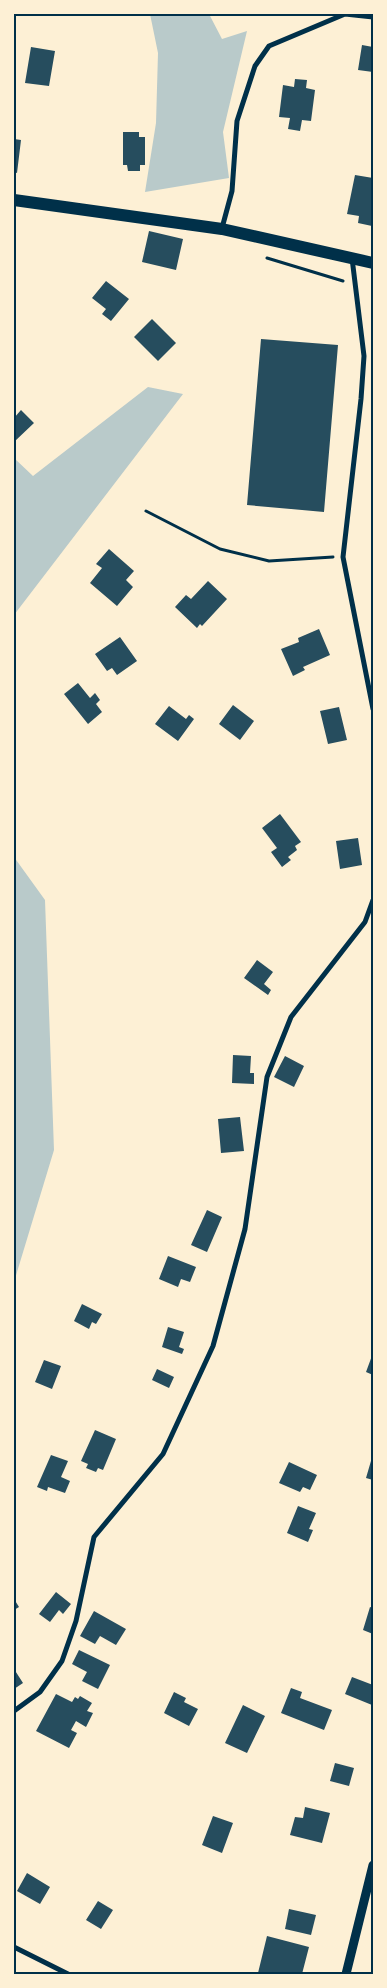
<svg xmlns="http://www.w3.org/2000/svg" width="387" height="1988" font-family="Merriweather,serif">
  <rect width="100%" height="100%" fill="#fdf0d5"/>
  <!-- green -->
  <path fill="#b9caca" d="M 150,14 L 209,14 L 222,39 L 247,31 L 223,132 L 229,178 L 145,192 L 156,123 L 158,53 Z
    M 148,387 L 183,394 L 14,615 L 14,458 L 33,476 Z
    M 14,857 L 45,900 L 54,1150 L 14,1282 Z"/>
  <!-- building -->
  <path fill="#264d5e" d="M 362,45 L 373,47 L 373,72 L 358,70 Z
    M 31,47 L 55,51 L 49,86 L 25,83 Z
    M 295,79 L 307,80 L 306,88 L 315,90 L 311,121 L 302,120 L 300,131 L 288,129 L 290,118 L 279,117 L 283,85 L 294,87 Z
    M 123,132 L 139,132 L 139,137 L 145,137 L 145,165 L 140,165 L 140,171 L 128,171 L 127,165 L 123,165 Z
    M 14,139 L 21,140 L 17,173 L 14,172 Z
    M 355,175 L 373,178 L 372,226 L 358,223 L 359,216 L 347,214 Z
    M 149,231 L 183,239 L 176,270 L 142,262 Z
    M 106,281 L 129,299 L 111,321 L 102,314 L 106,309 L 92,298 Z
    M 152,319 L 176,343 L 158,361 L 134,337 Z
    M 261,339 L 338,345 L 324,512 L 247,505 Z
    M 21,410 L 34,423 L 14,442 L 14,418 Z
    M 109,549 L 134,571 L 126,580 L 133,587 L 117,606 L 90,583 L 102,568 L 96,564 Z
    M 208,581 L 227,599 L 202,626 L 200,624 L 197,628 L 175,607 L 186,595 L 191,599 Z
    M 319,629 L 330,655 L 303,667 L 305,670 L 293,676 L 281,649 L 299,642 L 298,638 Z
    M 120,637 L 137,661 L 117,675 L 112,668 L 107,671 L 95,654 Z
    M 78,683 L 90,698 L 95,693 L 100,700 L 96,704 L 102,712 L 88,724 L 64,694 Z
    M 233,705 L 254,721 L 240,740 L 219,724 Z
    M 169,706 L 186,719 L 189,715 L 194,719 L 178,741 L 155,724 Z
    M 339,707 L 347,740 L 328,744 L 320,711 Z
    M 280,814 L 301,842 L 295,846 L 297,850 L 288,857 L 291,860 L 282,867 L 271,852 L 277,848 L 262,828 Z
    M 358,838 L 362,865 L 340,869 L 336,841 Z
    M 257,960 L 273,972 L 264,984 L 271,990 L 268,995 L 244,978 Z
    M 233,1055 L 251,1056 L 250,1073 L 254,1073 L 254,1084 L 232,1083 Z
    M 285,1056 L 304,1066 L 294,1087 L 274,1077 Z
    M 240,1117 L 244,1151 L 221,1153 L 218,1119 Z
    M 207,1210 L 222,1217 L 207,1252 L 191,1245 Z
    M 168,1256 L 196,1267 L 190,1282 L 181,1279 L 178,1287 L 159,1279 Z
    M 82,1304 L 102,1314 L 96,1324 L 92,1322 L 89,1329 L 74,1321 Z
    M 168,1327 L 184,1332 L 179,1347 L 184,1349 L 182,1354 L 162,1347 Z
    M 373,1353 L 373,1375 L 366,1372 Z
    M 44,1360 L 61,1366 L 52,1389 L 35,1382 Z
    M 157,1369 L 174,1377 L 169,1388 L 152,1380 Z
    M 95,1430 L 116,1439 L 103,1470 L 98,1468 L 96,1472 L 86,1468 L 88,1464 L 81,1461 Z
    M 373,1454 L 373,1480 L 366,1478 Z
    M 51,1455 L 68,1461 L 61,1477 L 70,1481 L 65,1493 L 48,1487 L 47,1491 L 37,1487 Z
    M 289,1462 L 317,1475 L 310,1490 L 303,1487 L 300,1492 L 279,1483 Z
    M 298,1506 L 316,1513 L 309,1529 L 313,1530 L 308,1542 L 287,1533 Z
    M 56,1592 L 71,1604 L 63,1614 L 59,1610 L 50,1622 L 39,1614 Z
    M 14,1599 L 19,1607 L 14,1610 Z
    M 370,1607 L 373,1608 L 373,1634 L 363,1630 Z
    M 94,1611 L 126,1629 L 116,1645 L 100,1636 L 95,1644 L 80,1636 Z
    M 79,1650 L 110,1665 L 98,1689 L 82,1681 L 87,1672 L 72,1664 Z
    M 14,1669 L 23,1683 L 14,1689 Z
    M 352,1677 L 373,1685 L 372,1705 L 345,1694 Z
    M 291,1688 L 302,1692 L 300,1698 L 332,1710 L 324,1730 L 281,1713 Z
    M 174,1692 L 186,1698 L 184,1702 L 198,1709 L 189,1726 L 164,1713 Z
    M 56,1694 L 72,1702 L 75,1697 L 78,1699 L 80,1696 L 92,1703 L 87,1711 L 93,1713 L 86,1727 L 76,1721 L 71,1730 L 77,1733 L 69,1748 L 36,1731 Z
    M 243,1705 L 265,1716 L 247,1753 L 225,1743 Z
    M 335,1763 L 354,1768 L 349,1786 L 330,1781 Z
    M 305,1807 L 330,1813 L 322,1843 L 290,1835 L 295,1817 L 303,1818 Z
    M 213,1816 L 233,1823 L 222,1853 L 202,1845 Z
    M 27,1873 L 50,1887 L 40,1904 L 17,1891 Z
    M 98,1901 L 113,1910 L 101,1929 L 86,1920 Z
    M 289,1909 L 316,1915 L 311,1935 L 285,1929 Z
    M 267,1936 L 309,1947 L 302,1974 L 265,1974 L 258,1973 Z"/>
  <g fill="none" stroke-linecap="round" stroke-linejoin="round">
    <!-- path -->
    <path stroke="#003049" stroke-width="3" d="M 267,258 L 343,281
      M 146,511 L 220,549 L 269,561 L 333,557"/>
    <!-- minor -->
    <path stroke="#003049" stroke-width="5" d="M 222,228 L 232,191 L 237,121 L 255,66 L 269,46 L 345,14 L 373,17
      M 352,258 L 364,356 L 361,399 L 343,557 L 373,709
      M 14,1711 L 40,1692 L 62,1661 L 76,1621 L 94,1537 L 163,1454 L 213,1346 L 245,1229 L 267,1077 L 291,1017 L 365,922 L 373,900
      M 14,1947 L 68,1974"/>
    <!-- tertiary -->
    <path stroke="#003049" stroke-width="9" d="M 346,1974 L 373,1865"/>
    <!-- primary -->
    <path stroke="#003049" stroke-width="12" d="M 14,200 L 222,229 L 373,263"/>
  </g>
  <!-- border -->
  <rect width="387" height="1988" fill="none" stroke="#fdf0d5" stroke-width="30"/>
  <rect x="15" y="15" width="357" height="1958" fill="none" stroke="#003049" stroke-width="2"/>
</svg>
